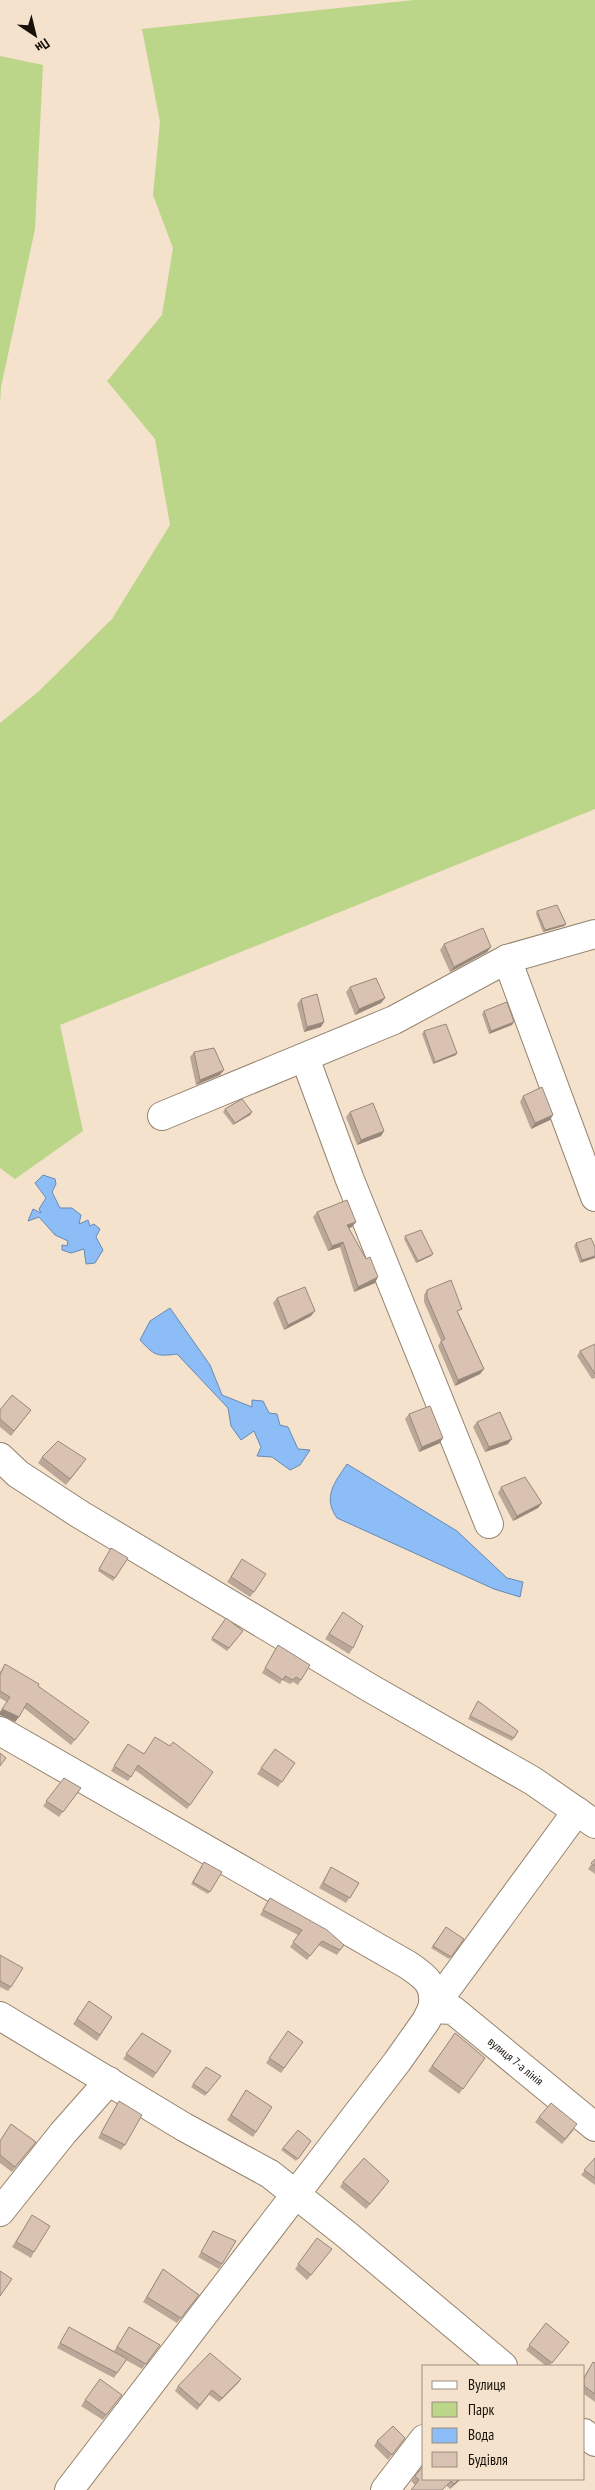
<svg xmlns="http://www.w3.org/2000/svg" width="595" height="2490" font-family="'PT Sans Narrow',sans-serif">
  <rect width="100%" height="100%" fill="#f4e2cc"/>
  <!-- green -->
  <path fill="#bbd589" d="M 414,0 L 595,0 L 595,809 L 60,1025 L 83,1131 L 15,1179 L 0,1168 L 0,723 L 38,692 L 112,619 L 170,525 L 155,439 L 107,381 L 162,315 L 173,248 L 153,195 L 160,122 L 142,29 Z
    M 0,56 L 43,65 L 35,229 L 1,387 L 0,404 Z"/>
  <!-- water -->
  <path fill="#8cbdf7" stroke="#6989b0" d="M 43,1175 L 55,1179 L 56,1184 L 52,1192 L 60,1208 L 72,1208 L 81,1215 L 79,1224 L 88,1220 L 90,1226 L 94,1224 L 100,1229 L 96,1237 L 103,1250 L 95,1263 L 86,1264 L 84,1249 L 71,1253 L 62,1250 L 62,1245 L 67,1246 L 68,1241 L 55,1235 L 39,1217 L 28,1221 L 33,1209 L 41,1213 L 39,1209 L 46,1198 L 35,1183 Z
    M 170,1308 L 210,1365 L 222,1395 L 252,1407 L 252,1400 L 263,1401 L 269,1413 L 277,1414 L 280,1425 L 288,1427 L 298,1449 L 310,1450 L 300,1465 L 290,1470 L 272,1457 L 257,1456 L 261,1447 L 254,1431 L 241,1440 L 231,1426 L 228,1408 L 177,1354 C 156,1357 154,1355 140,1340 L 150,1321 Z
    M 347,1464 L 457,1531 L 507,1578 L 523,1582 L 520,1597 L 494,1589 L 337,1518 C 322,1497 335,1482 347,1464 Z"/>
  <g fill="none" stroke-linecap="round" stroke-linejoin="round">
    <defs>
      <g id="minor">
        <path d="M 507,959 L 595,1197"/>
        <path d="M 305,1058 L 350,1180 L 489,1524"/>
        <path d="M 162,1116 L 394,1020 L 507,959 L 595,934"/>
        <path d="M 0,1457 L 18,1474 L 81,1515 L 370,1688 L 533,1781 L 595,1824"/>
        <path d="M 0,1731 L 408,1965 C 426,1977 437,1985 432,2009"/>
        <path id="s1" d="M 432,2009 L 453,2010 L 595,2127"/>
        <path d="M 0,2016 L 184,2127 L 270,2174 L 347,2235 L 503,2366"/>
        <path d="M 0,2212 L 63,2133 L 109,2081"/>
        <path d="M 584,2433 L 595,2442"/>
        <path d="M 69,2490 L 397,2062 L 426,2021 L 432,2009 L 577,1811"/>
        <path d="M 385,2490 L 424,2439"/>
      </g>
    </defs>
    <!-- minor casing -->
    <use href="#minor" stroke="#94836f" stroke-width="30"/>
    <!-- minor -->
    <use href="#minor" stroke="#fff" stroke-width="28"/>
  </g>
  <!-- wall -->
  <path fill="#bba798" d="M 537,911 L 566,924 L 564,926 L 543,932 L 536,914 Z
    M 444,944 L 491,947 L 487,952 L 450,972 L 440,950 Z
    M 350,987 L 385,998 L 381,1003 L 355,1015 L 346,992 Z
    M 301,999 L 321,1027 L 304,1032 L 297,1004 Z
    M 484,1011 L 512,1025 L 489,1034 L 482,1014 Z
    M 424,1031 L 457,1053 L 456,1055 L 433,1064 L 422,1034 Z
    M 194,1052 L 220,1075 L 196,1085 L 190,1057 Z
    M 523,1096 L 550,1120 L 531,1129 L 520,1102 Z
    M 225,1109 L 252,1112 L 250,1115 L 233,1125 L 223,1112 Z
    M 350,1112 L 384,1131 L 381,1136 L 357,1145 L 346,1117 Z
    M 317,1212 L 356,1222 L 352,1227 L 349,1228 L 375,1283 L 354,1292 L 340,1247 L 328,1251 L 313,1217 Z
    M 405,1236 L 431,1256 L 416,1263 L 404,1239 Z
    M 576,1243 L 595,1247 L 580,1263 L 574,1246 Z
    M 427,1290 L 459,1314 L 484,1369 L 480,1374 L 455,1386 L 438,1346 L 441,1341 L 424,1302 L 424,1295 Z
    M 277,1298 L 311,1316 L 284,1330 L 273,1303 Z
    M 595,1344 L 595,1378 L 592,1379 L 577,1356 L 580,1351 Z
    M 0,1410 L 31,1410 L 11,1436 L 0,1427 Z
    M 409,1414 L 440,1443 L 419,1452 L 405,1419 Z
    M 477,1422 L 508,1444 L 485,1452 L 473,1427 Z
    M 42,1457 L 82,1465 L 66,1485 L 38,1463 Z
    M 501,1487 L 542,1503 L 538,1508 L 513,1521 L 498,1493 Z
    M 110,1550 L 128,1558 L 113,1581 L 98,1571 Z
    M 242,1559 L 254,1592 L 250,1597 L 227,1582 Z
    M 343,1612 L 353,1648 L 349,1654 L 325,1639 Z
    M 226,1618 L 243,1631 L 227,1651 L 211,1640 Z
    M 278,1645 L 301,1680 L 298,1685 L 293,1682 L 290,1684 L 282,1680 L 280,1684 L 262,1673 Z
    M 5,1664 L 38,1686 L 85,1727 L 71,1745 L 24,1708 L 15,1722 L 0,1715 L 0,1712 L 7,1702 L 0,1698 L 0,1672 Z
    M 477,1703 L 518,1731 L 512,1741 L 468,1719 Z
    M 124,1749 L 144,1753 L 213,1772 L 187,1809 L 135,1770 L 128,1781 L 111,1771 Z
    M 295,1763 L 278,1787 L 257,1774 L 261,1768 Z
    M 64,1778 L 81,1788 L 59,1817 L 43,1806 Z
    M 595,1859 L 595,1874 L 588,1869 Z
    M 202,1865 L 222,1872 L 208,1894 L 191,1884 Z
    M 331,1867 L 359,1883 L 346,1903 L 319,1888 Z
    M 270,1898 L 344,1945 L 337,1955 L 318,1945 L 307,1960 L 290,1947 L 298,1935 L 260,1915 Z
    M 446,1927 L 464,1939 L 449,1959 L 431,1948 Z
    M 0,1955 L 11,1987 L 8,1991 L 0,1987 Z
    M 89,2001 L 112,2017 L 97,2041 L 73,2024 Z
    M 288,2031 L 303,2042 L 281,2073 L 266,2063 Z
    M 142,2033 L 171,2051 L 153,2078 L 123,2059 Z
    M 455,2033 L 485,2058 L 459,2094 L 428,2071 Z
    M 206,2067 L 221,2076 L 205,2096 L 191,2087 Z
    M 246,2090 L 272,2107 L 253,2137 L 227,2120 Z
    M 119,2101 L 125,2145 L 121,2150 L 98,2138 Z
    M 539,2117 L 574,2130 L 562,2144 L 535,2122 Z
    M 298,2130 L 311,2141 L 296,2161 L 281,2150 Z
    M 0,2141 L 32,2147 L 12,2172 L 0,2163 Z
    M 595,2158 L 595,2185 L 581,2175 Z
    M 343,2182 L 385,2187 L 366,2209 L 340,2187 Z
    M 32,2215 L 34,2252 L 31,2258 L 12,2247 Z
    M 213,2231 L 222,2264 L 219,2269 L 198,2257 Z
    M 317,2238 L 332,2249 L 307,2280 L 295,2269 Z
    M 163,2269 L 199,2295 L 177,2323 L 143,2302 Z
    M 546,2323 L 569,2342 L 549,2366 L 546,2366 L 526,2350 Z
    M 69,2327 L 114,2351 L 129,2327 L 160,2345 L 142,2369 L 126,2360 L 114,2378 L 57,2348 Z
    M 593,2362 L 595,2363 L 595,2402 L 584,2394 L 584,2377 Z
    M 241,2379 L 238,2383 L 219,2402 L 209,2395 L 197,2410 L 175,2391 L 178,2386 Z
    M 122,2395 L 103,2420 L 81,2406 L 85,2400 Z
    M 405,2438 L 388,2460 L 374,2446 L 377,2441 Z
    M 424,2465 L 424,2479 L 461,2479 L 450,2489 L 447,2486 L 415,2485 L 411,2481 Z"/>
  <!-- shaded-wall -->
  <path fill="#98887c" d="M 566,924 L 564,926 L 543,932 L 545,930 Z
    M 491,947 L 487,952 L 450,972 L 454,967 Z
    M 385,998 L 381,1003 L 355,1015 L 359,1009 Z
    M 324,1022 L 321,1027 L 304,1032 L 307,1027 Z
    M 514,1022 L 512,1025 L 489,1034 L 491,1031 Z
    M 457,1053 L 456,1055 L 433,1064 L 435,1062 Z
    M 224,1070 L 220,1075 L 196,1085 L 200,1080 Z
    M 252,1112 L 250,1115 L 233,1125 L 235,1123 Z
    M 553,1115 L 550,1120 L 531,1129 L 535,1123 Z
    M 384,1131 L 381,1136 L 357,1145 L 361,1140 Z
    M 356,1222 L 352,1227 L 343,1230 L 347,1225 Z
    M 343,1242 L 340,1247 L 328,1251 L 332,1246 Z
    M 433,1254 L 431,1256 L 416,1263 L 418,1261 Z
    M 595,1256 L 595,1258 L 580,1263 L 582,1260 Z
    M 378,1277 L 375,1283 L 354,1292 L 358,1287 Z
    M 315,1311 L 311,1316 L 284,1330 L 288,1325 Z
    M 484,1369 L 480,1374 L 455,1386 L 458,1380 Z
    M 443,1438 L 440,1443 L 419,1452 L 422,1447 Z
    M 512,1439 L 508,1444 L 485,1452 L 489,1447 Z
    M 542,1503 L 538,1508 L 513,1521 L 517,1516 Z
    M 2,1709 L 19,1717 L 15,1722 L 0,1715 L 0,1712 Z
    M 241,2379 L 238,2383 L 219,2402 L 222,2398 Z
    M 459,2479 L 461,2479 L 450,2489 L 454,2484 Z"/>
  <!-- building -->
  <path fill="#d9c2b1" stroke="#98887c" d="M 557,905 L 566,924 L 545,930 L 537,911 Z
    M 483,928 L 491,947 L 454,967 L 444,944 Z
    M 376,978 L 385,998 L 359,1009 L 350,987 Z
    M 317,994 L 324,1022 L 307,1027 L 301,999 Z
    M 507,1002 L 514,1022 L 491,1031 L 484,1011 Z
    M 446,1024 L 457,1053 L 435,1062 L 424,1031 Z
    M 214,1048 L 224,1070 L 200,1080 L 194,1052 Z
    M 542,1087 L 553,1115 L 535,1123 L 523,1096 Z
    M 242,1099 L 252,1112 L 235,1123 L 225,1109 Z
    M 373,1103 L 384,1131 L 361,1140 L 350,1112 Z
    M 347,1200 L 356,1222 L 347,1225 L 366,1259 L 370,1257 L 378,1277 L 358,1287 L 343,1242 L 332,1246 L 317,1212 Z
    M 421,1230 L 433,1254 L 418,1261 L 405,1236 Z
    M 591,1238 L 595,1247 L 595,1256 L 582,1260 L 576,1243 Z
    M 451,1280 L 462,1309 L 457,1311 L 484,1369 L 458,1380 L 441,1341 L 445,1339 L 427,1297 L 427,1290 Z
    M 305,1287 L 315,1311 L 288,1325 L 277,1298 Z
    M 595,1344 L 595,1374 L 580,1351 Z
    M 12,1395 L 31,1410 L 14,1431 L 0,1419 L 0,1410 Z
    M 430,1406 L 443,1438 L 422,1447 L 409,1414 Z
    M 500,1412 L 512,1439 L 489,1447 L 477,1422 Z
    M 58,1441 L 86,1459 L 70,1479 L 42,1457 Z
    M 525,1477 L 542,1503 L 517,1516 L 501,1487 Z
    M 111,1548 L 128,1558 L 115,1578 L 99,1569 Z
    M 242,1559 L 266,1574 L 254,1592 L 231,1577 Z
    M 343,1612 L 363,1626 L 353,1648 L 329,1634 Z
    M 226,1618 L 243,1631 L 229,1648 L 212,1638 Z
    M 278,1645 L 310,1665 L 301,1680 L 296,1677 L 293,1680 L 285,1676 L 283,1680 L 265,1668 Z
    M 5,1664 L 39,1684 L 38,1686 L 89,1722 L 75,1740 L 27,1703 L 19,1717 L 2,1709 L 10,1697 L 0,1691 L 0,1675 Z
    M 478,1701 L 518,1731 L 514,1738 L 470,1716 Z
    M 155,1737 L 170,1746 L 173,1742 L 213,1772 L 190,1805 L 138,1765 L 131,1777 L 114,1766 L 128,1744 L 144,1754 Z
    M 275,1749 L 295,1763 L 282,1782 L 261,1768 Z
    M 0,1753 L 6,1758 L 0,1766 Z
    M 64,1778 L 81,1788 L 63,1812 L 46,1801 Z
    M 595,1859 L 595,1866 L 591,1863 Z
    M 204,1862 L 222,1872 L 210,1892 L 193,1882 Z
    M 331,1867 L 359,1883 L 350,1898 L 323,1883 Z
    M 270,1898 L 327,1930 L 344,1945 L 340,1950 L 322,1941 L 310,1956 L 293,1942 L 302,1930 L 263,1910 Z
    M 446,1927 L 464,1939 L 451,1957 L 433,1946 Z
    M 0,1955 L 23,1968 L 11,1987 L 0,1981 Z
    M 89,2001 L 112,2017 L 100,2035 L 77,2019 Z
    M 288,2031 L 303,2042 L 284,2068 L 269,2058 Z
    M 142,2033 L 171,2051 L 156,2073 L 126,2054 Z
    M 455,2033 L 485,2058 L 463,2089 L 432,2066 Z
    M 206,2067 L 221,2076 L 207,2093 L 193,2084 Z
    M 246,2090 L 272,2107 L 256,2132 L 231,2115 Z
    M 119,2101 L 142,2115 L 125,2145 L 101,2133 Z
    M 551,2103 L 577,2124 L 565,2139 L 539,2117 Z
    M 11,2124 L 36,2142 L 15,2167 L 0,2155 L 0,2141 Z
    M 298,2130 L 311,2141 L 298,2159 L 283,2148 Z
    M 364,2158 L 389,2181 L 370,2204 L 343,2182 Z
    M 595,2158 L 595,2178 L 584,2170 Z
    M 32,2215 L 50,2226 L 34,2252 L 16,2242 Z
    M 213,2231 L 236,2241 L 222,2264 L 201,2252 Z
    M 317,2238 L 332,2249 L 311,2275 L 298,2264 Z
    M 163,2269 L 199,2295 L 181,2318 L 147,2297 Z
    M 0,2271 L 12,2279 L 0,2296 Z
    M 546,2323 L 569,2342 L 552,2363 L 529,2345 Z
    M 69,2327 L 127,2359 L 117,2373 L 60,2343 Z
    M 129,2327 L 160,2345 L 146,2364 L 117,2347 Z
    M 210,2353 L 241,2379 L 222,2398 L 212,2390 L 200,2405 L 178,2386 Z
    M 593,2362 L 595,2363 L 595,2394 L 584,2386 L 584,2378 Z
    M 100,2379 L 122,2395 L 106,2415 L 85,2400 Z
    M 393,2426 L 405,2438 L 392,2455 L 377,2441 Z
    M 424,2465 L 424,2479 L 459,2479 L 454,2484 L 451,2481 L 442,2490 L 411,2490 L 419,2480 L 415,2476 Z"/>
  <g text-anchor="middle" stroke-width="4" stroke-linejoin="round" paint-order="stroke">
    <!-- street labels -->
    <g font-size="12" fill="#171109" stroke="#f4e2cc">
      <text dy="4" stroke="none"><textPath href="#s1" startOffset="102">вулиця 7-а лінія</textPath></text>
    </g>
  </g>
  <!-- legend -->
  <rect x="422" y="2365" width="162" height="115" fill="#f4e2cc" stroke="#9c8e7e"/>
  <rect x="432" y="2381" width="25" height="8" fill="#ffffff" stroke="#9c8e7e"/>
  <text x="468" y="2390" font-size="15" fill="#171109">Вулиця</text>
  <rect x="432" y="2402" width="25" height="15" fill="#bbd589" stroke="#9c8e7e"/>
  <text x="468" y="2415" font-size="15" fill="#171109">Парк</text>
  <rect x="432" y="2428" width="25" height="15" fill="#8cbdf7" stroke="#9c8e7e"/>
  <text x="468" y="2440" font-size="15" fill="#171109">Вода</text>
  <rect x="432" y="2452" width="25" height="15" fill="#d9c2b1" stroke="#9c8e7e"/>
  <text x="468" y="2465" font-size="15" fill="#171109">Будівля</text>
  <!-- north arrow -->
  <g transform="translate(35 35) rotate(145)" stroke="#f4e2cc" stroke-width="4" paint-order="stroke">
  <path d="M0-4L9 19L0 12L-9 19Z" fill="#171109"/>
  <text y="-8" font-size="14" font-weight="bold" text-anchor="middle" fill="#171109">Пн</text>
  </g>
</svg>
